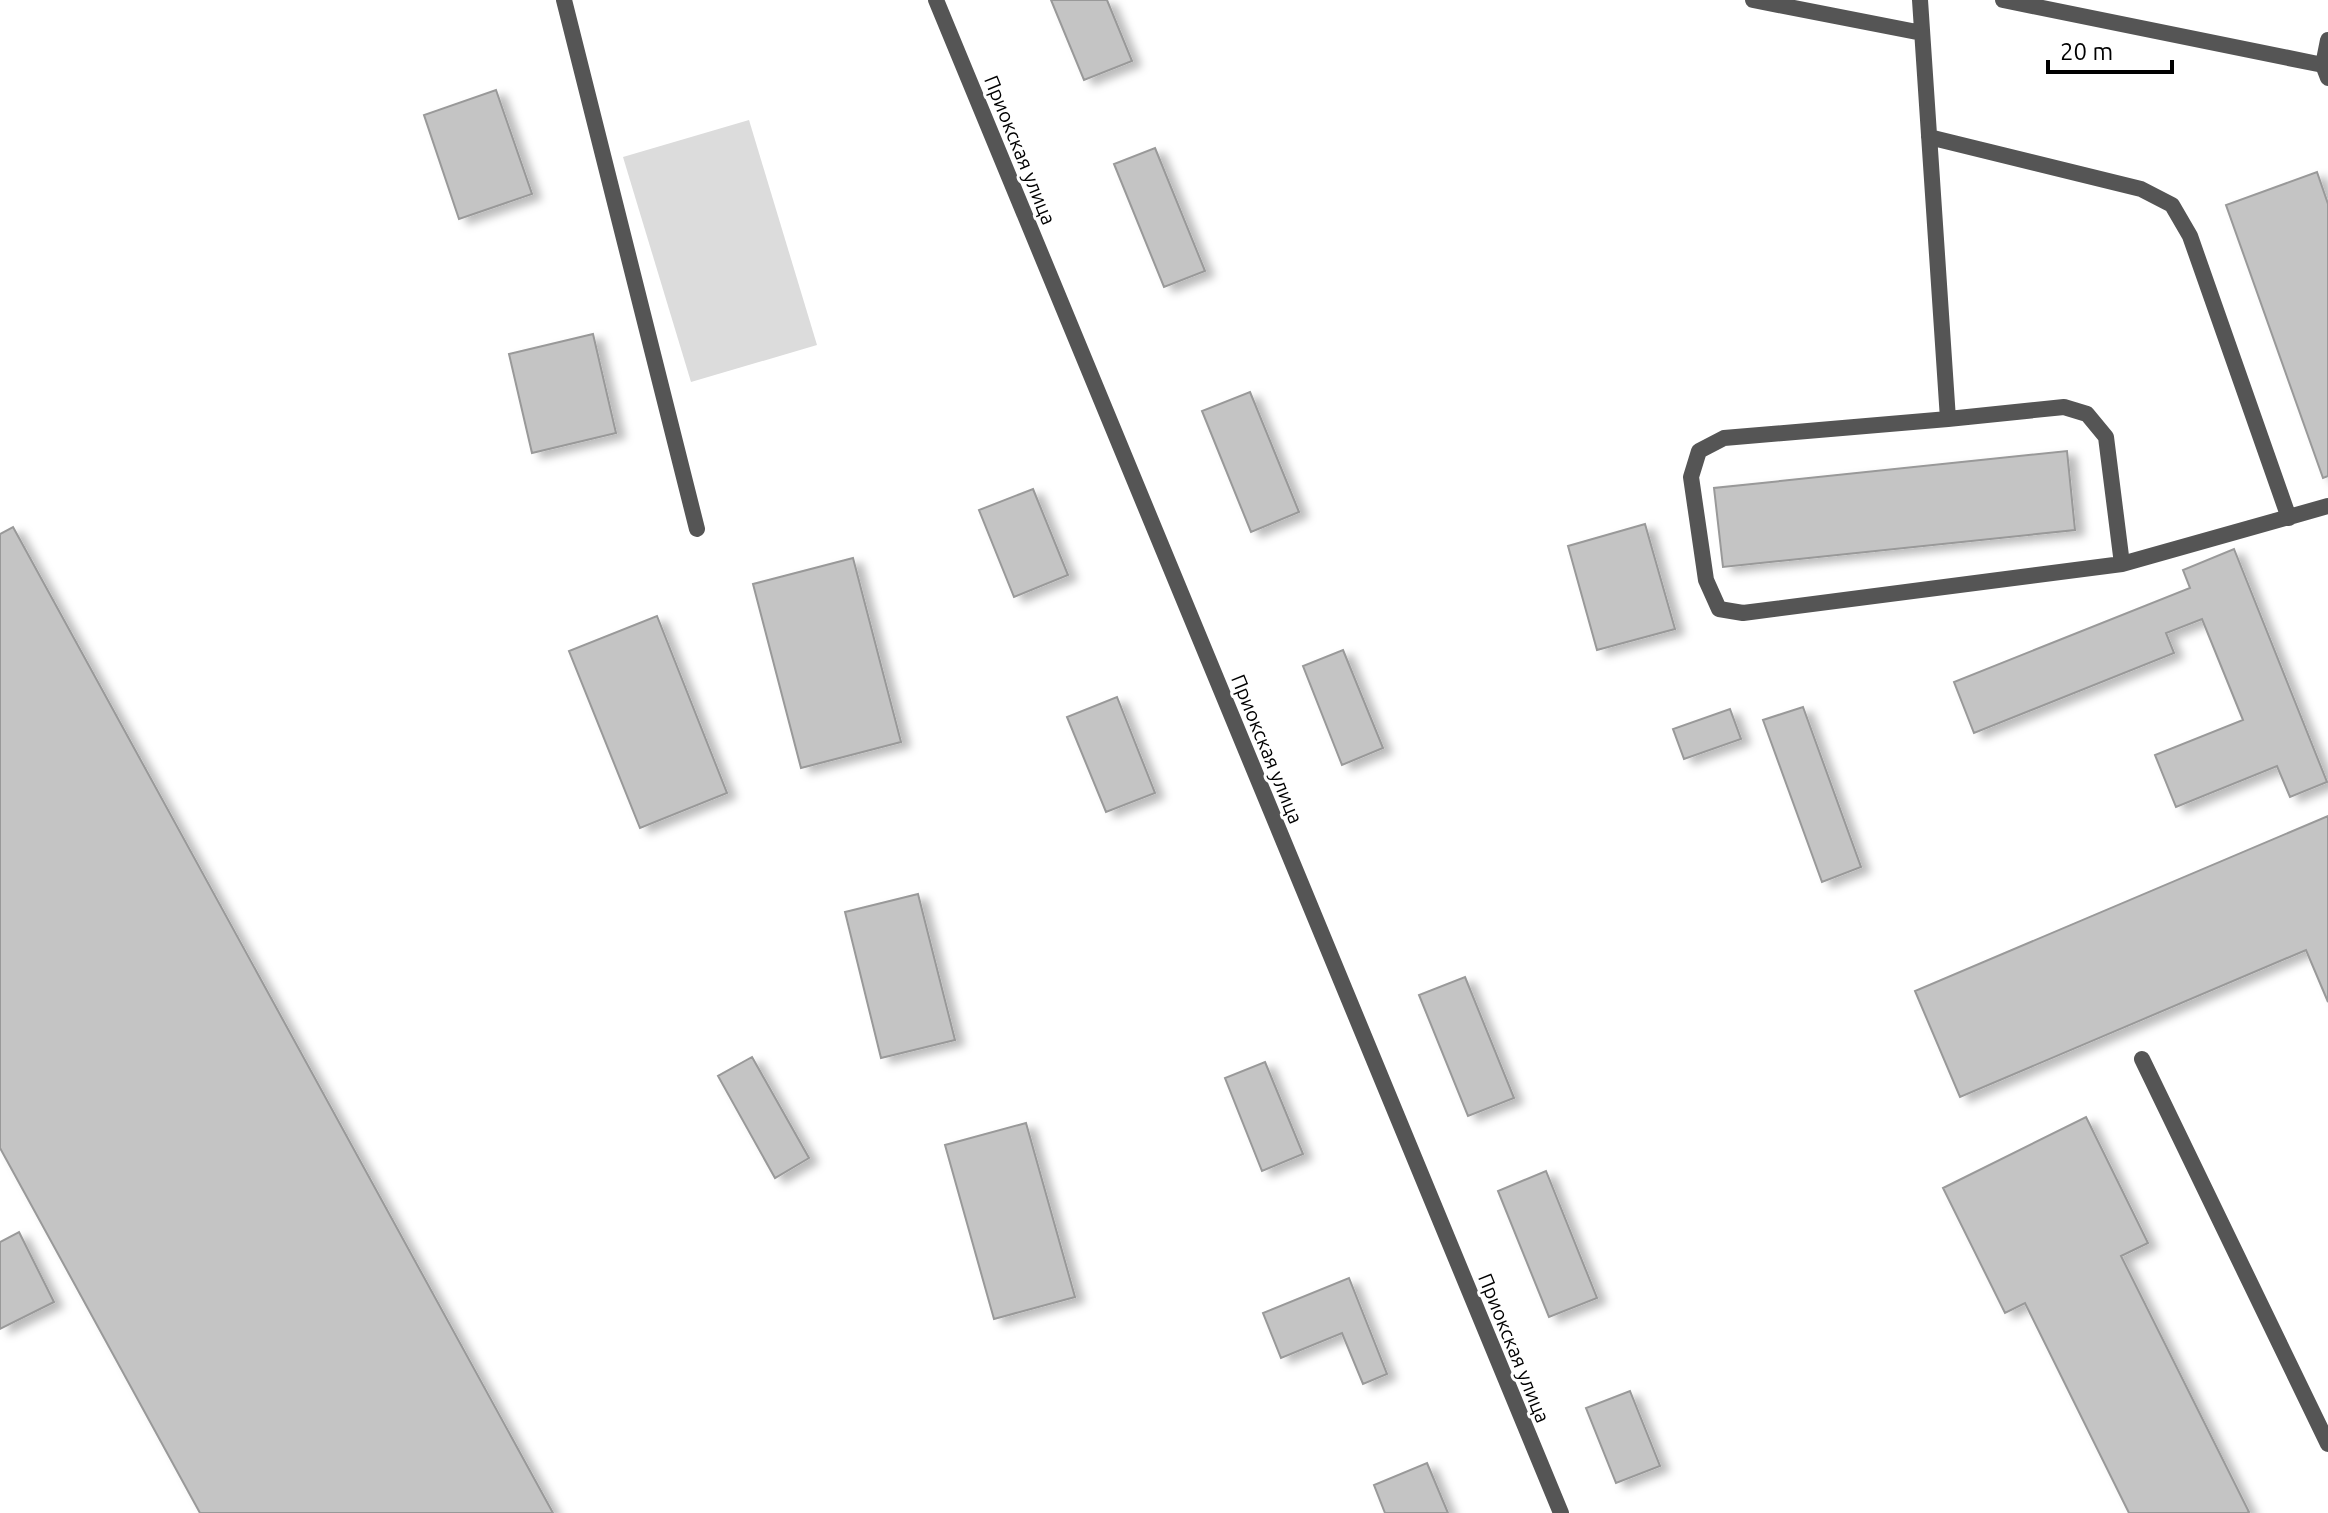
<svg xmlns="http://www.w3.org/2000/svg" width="2328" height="1513" font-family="Ubuntu,sans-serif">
  <defs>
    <filter id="shadow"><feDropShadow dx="9" dy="5" stdDeviation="4" flood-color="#0004"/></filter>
  </defs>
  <rect width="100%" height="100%" fill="#fff"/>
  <!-- green -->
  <path fill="#dcdcdc" d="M 749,120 L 817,345 L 691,382 L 623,157 Z"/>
  <!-- building -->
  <path fill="#c4c4c4" stroke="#999" stroke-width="2" filter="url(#shadow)" d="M 1051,0 L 1107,0 L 1132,61 L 1084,80 Z
    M 496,90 L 532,194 L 459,219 L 424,115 Z
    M 1155,148 L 1205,271 L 1164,287 L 1114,164 Z
    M 2317,172 L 2328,204 L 2328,476 L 2323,478 L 2226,205 Z
    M 593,334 L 616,433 L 532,453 L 509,354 Z
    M 1250,392 L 1299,512 L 1251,532 L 1202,411 Z
    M 2067,451 L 2075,530 L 1723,567 L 1714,488 Z
    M 1033,489 L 1068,575 L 1014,597 L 979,510 Z
    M 1645,524 L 1675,629 L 1597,650 L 1568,546 Z
    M 13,527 L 553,1513 L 200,1513 L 0,1148 L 0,534 Z
    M 2234,549 L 2327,782 L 2290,797 L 2277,766 L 2176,807 L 2155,755 L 2243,720 L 2202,619 L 2166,633 L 2174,653 L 1974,733 L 1954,682 L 2190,588 L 2183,570 Z
    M 853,558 L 901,742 L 801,768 L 753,584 Z
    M 657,616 L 727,793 L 640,828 L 569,651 Z
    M 1343,650 L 1383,748 L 1342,765 L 1303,666 Z
    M 1117,697 L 1155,793 L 1106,812 L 1067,717 Z
    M 1803,707 L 1861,867 L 1822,882 L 1763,720 Z
    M 1730,709 L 1741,739 L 1684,759 L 1673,729 Z
    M 2328,816 L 2328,1002 L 2306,950 L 1960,1097 L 1915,991 Z
    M 918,894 L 955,1040 L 881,1058 L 845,912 Z
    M 1465,977 L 1514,1098 L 1468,1116 L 1419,995 Z
    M 752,1057 L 809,1158 L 775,1178 L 718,1076 Z
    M 1265,1062 L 1303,1154 L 1262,1171 L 1225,1078 Z
    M 2086,1117 L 2148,1243 L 2121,1256 L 2249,1512 L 2247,1513 L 2129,1513 L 2025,1303 L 2005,1313 L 1943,1188 Z
    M 1026,1123 L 1075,1297 L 994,1319 L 945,1145 Z
    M 1546,1171 L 1597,1298 L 1549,1317 L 1498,1191 Z
    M 19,1232 L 54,1302 L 0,1329 L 0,1242 Z
    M 1349,1278 L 1387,1374 L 1363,1384 L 1342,1333 L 1281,1358 L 1263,1313 Z
    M 1630,1391 L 1660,1466 L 1616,1483 L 1586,1408 Z
    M 1427,1463 L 1448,1513 L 1385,1513 L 1374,1485 Z"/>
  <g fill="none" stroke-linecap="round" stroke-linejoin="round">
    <!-- lane -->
    <path stroke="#555" stroke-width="16" d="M 564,0 L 697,529
      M 1753,0 L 1922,33
      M 1920,0 L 1948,419
      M 2003,0 L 2323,65
      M 2328,40 L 2323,65 L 2328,78
      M 1929,137 L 2141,189 L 2172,205 L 2190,236 L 2289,518
      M 2064,407 L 2087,414 L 2106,437 L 2122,564 L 1743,613 L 1719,609 L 1706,580 L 1691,477 L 1699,451 L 1724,438 L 1948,419 Z
      M 2122,564 L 2328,506
      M 2142,1059 L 2328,1444"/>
    <!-- street -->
    <path stroke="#555" stroke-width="16" d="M 936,0 L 1561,1513"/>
  </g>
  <g text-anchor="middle" stroke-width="6" stroke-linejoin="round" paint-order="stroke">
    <!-- street labels -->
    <g font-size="20" fill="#000" stroke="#fff">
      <text transform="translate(1020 150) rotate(68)" y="7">Приокская улица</text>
      <text transform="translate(1267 749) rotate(68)" y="7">Приокская улица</text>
      <text transform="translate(1514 1348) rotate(68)" y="7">Приокская улица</text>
    </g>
  </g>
  <!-- scale -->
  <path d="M2048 60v12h124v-12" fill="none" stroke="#000000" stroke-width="4"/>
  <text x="2060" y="60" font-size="24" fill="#000000" stroke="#ffffff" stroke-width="6" paint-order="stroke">20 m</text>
</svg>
